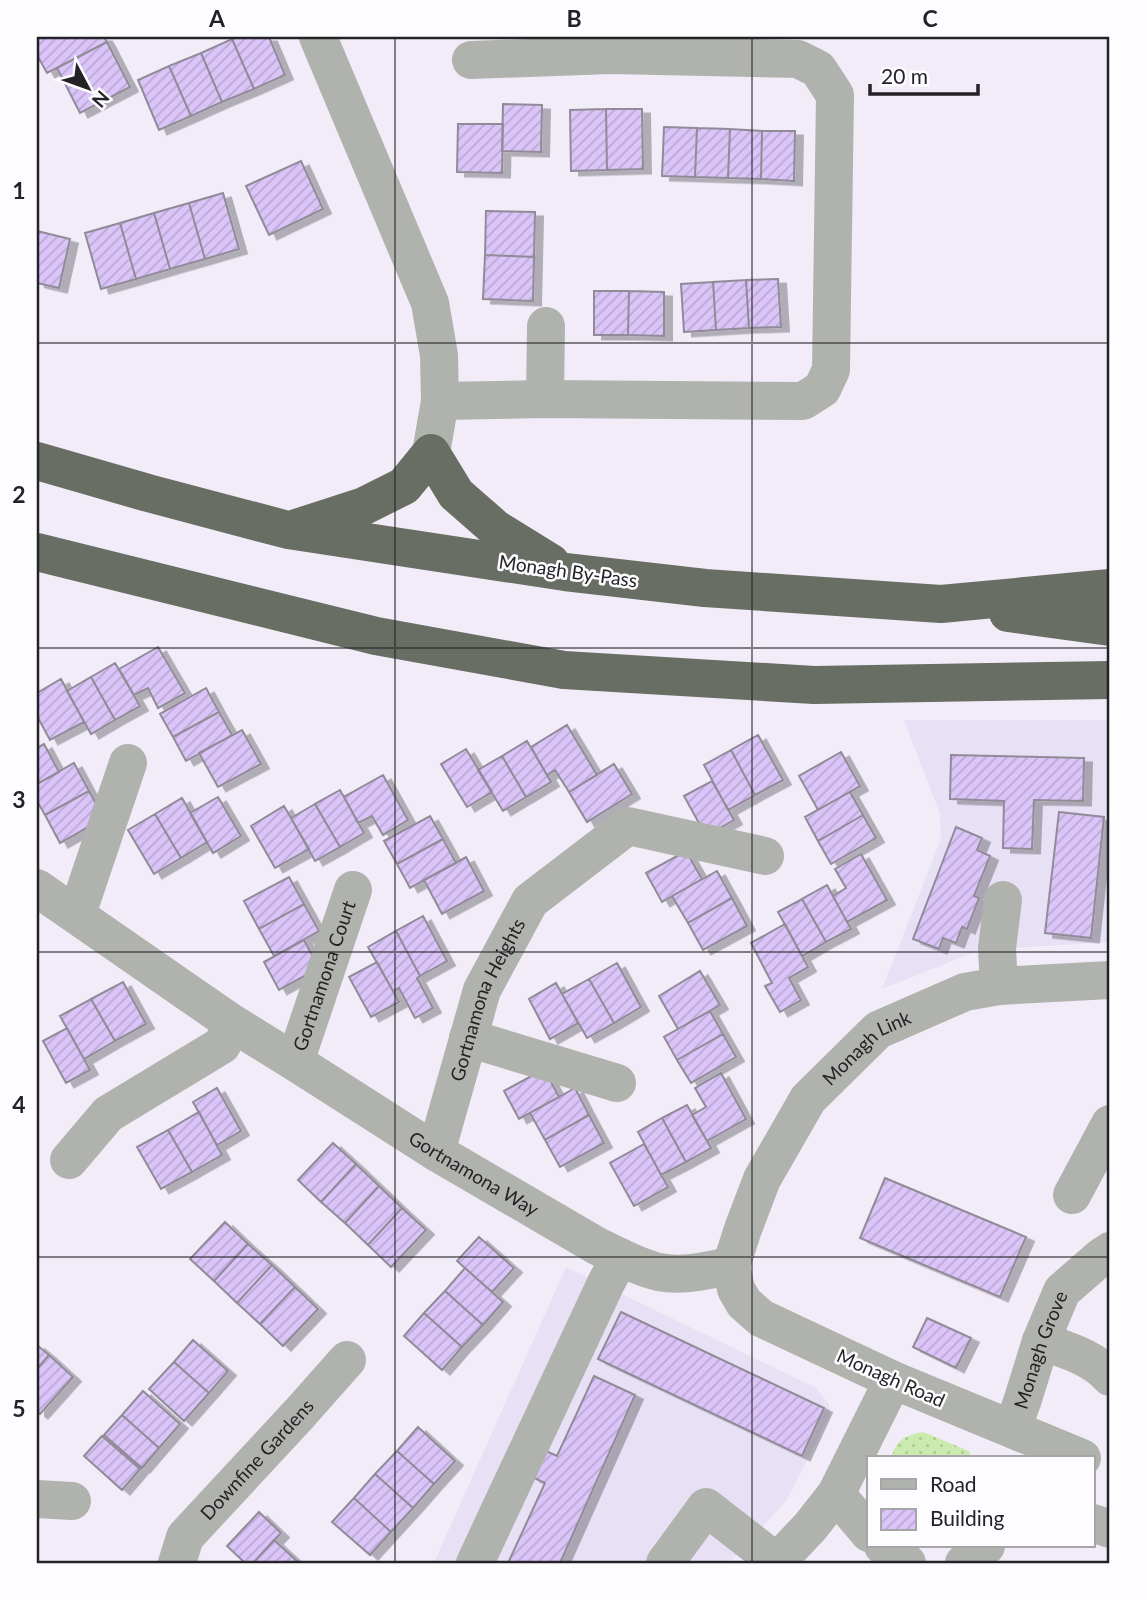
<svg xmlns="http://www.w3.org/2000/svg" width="1147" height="1600" font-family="Lato,sans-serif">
  <defs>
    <pattern id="grass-dots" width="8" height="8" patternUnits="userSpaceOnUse" patternTransform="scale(1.75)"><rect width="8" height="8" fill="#cbebae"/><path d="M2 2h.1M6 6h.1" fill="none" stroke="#aec996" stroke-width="1.8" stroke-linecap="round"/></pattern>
    <pattern id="building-hatch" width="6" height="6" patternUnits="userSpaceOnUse" patternTransform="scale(1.75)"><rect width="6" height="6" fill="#dac4f8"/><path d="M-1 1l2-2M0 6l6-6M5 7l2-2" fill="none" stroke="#bba8d5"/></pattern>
    <filter id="shadow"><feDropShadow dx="8" dy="4.5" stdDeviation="0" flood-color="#0004"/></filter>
  </defs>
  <rect width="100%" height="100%" fill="#f2ecf9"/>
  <!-- built -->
  <path fill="#e8e0f4" d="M 904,720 L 1110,720 L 1110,942 L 980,950 L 882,989 L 941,839 L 940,814 Z
    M 566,1267 L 816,1388 L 829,1404 L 829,1416 L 787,1500 L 729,1563 L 434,1563 Z"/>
  <!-- grass -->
  <path fill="url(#grass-dots)" d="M 923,1432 L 969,1451 L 972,1458 L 891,1458 C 897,1439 904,1436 923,1432 Z"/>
  <!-- building -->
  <path fill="url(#building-hatch)" stroke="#908b97" stroke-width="2" filter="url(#shadow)" d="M 37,37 L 104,37 L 107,42 L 47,73 L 37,55 Z
    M 238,37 L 269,37 L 285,75 L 254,89 L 232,39 Z
    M 232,39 L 254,89 L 222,102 L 201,53 Z
    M 107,42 L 130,87 L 80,113 L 57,68 Z
    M 201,53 L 222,102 L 191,116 L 169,66 Z
    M 169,66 L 191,116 L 159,130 L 138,80 Z
    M 503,104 L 542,105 L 541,152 L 502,151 Z
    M 606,109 L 642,109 L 643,169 L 607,170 Z
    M 606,109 L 607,170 L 571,171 L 570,110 Z
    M 458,124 L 503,124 L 502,173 L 457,172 Z
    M 664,127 L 697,128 L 695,177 L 662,176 Z
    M 697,128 L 730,129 L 728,178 L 695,177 Z
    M 730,129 L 762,131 L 761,179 L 728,178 Z
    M 762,131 L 795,131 L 794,181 L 761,179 Z
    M 301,161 L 323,209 L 269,235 L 246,186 Z
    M 223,193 L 239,249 L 205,259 L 189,203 Z
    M 189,203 L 205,259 L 170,269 L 154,213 Z
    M 486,211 L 535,212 L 534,257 L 485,255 Z
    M 154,213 L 170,269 L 136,279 L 120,223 Z
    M 120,223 L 136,279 L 101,289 L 85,233 Z
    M 37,231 L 70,239 L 59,288 L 37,283 Z
    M 485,255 L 534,257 L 533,301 L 483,299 Z
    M 778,279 L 781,327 L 749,328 L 746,280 Z
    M 746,280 L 749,328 L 716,330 L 713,282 Z
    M 713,282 L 716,330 L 684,332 L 681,284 Z
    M 594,291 L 629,291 L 628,335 L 594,335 Z
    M 629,291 L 664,292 L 664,336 L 628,335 Z
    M 158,647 L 185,693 L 158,708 L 148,688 L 134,695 L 119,669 Z
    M 115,663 L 140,706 L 115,720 L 91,677 Z
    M 91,677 L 115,720 L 91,734 L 67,691 Z
    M 61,679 L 84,722 L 50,740 L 37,716 L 37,693 Z
    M 206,688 L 219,712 L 173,737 L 160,714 Z
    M 219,712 L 232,735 L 186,761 L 173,737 Z
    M 567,725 L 597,775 L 569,792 L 555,770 L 547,775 L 531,747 Z
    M 242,730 L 261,764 L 218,787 L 199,753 Z
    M 758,735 L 783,780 L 755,795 L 731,750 Z
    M 527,741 L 551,782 L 526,797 L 502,756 Z
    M 44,744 L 59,772 L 37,784 L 37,748 Z
    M 466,749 L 492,792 L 467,807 L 441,764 Z
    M 731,750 L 755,795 L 728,810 L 704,765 Z
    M 841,752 L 860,786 L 818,810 L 799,776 Z
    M 951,755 L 1084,758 L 1083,801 L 1034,800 L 1032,849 L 1003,848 L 1004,801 L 950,799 Z
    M 502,756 L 526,797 L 503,811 L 478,770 Z
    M 74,763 L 89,791 L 45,815 L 37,801 L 37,784 Z
    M 614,764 L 632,794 L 587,822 L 569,792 Z
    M 383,775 L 408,820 L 383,835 L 372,816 L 358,823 L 344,797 Z
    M 712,781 L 734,820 L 706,836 L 684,796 Z
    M 340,790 L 364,833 L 340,847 L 315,804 Z
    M 89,791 L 104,818 L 60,843 L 45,815 Z
    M 850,792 L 863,815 L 818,841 L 805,817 Z
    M 218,797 L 241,836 L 213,853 L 190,813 Z
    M 182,798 L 207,842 L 181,858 L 155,814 Z
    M 315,804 L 340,847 L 315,861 L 291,818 Z
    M 284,806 L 309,849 L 275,868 L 251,826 Z
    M 1059,812 L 1104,817 L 1091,938 L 1045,933 Z
    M 155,814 L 181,858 L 154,874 L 128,830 Z
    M 863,815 L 876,838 L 831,864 L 818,841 Z
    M 430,816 L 443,839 L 397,864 L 384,841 Z
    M 956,827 L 982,838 L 977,850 L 990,856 L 974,896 L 979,898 L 967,929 L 962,927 L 956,943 L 943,938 L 939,949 L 913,939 Z
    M 443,839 L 456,863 L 410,888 L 397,864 Z
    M 686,851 L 702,879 L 662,902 L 646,873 Z
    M 861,854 L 887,900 L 847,922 L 833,896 L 846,888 L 835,869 Z
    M 466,857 L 484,891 L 442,914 L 424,880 Z
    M 717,871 L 732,898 L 688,923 L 672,896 Z
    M 289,877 L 304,904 L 259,929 L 244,901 Z
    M 827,885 L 851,929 L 826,942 L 802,899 Z
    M 732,898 L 747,926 L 703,950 L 688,923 Z
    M 802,899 L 826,942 L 802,956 L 778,912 Z
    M 304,904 L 319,931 L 274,956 L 259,929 Z
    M 423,916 L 447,961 L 420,976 L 396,931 Z
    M 785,924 L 808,967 L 789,978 L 801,1000 L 780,1012 L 765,986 L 772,983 L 751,943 Z
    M 396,931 L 420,976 L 417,978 L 433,1008 L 415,1018 L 399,988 L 393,991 L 368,947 Z
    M 304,940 L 319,968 L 279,990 L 264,962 Z
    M 377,962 L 399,1002 L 371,1017 L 349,977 Z
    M 617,963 L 641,1007 L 614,1023 L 589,979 Z
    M 700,971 L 720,1005 L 678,1029 L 659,996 Z
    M 589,979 L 614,1023 L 587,1038 L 562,994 Z
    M 123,982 L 146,1024 L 115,1041 L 91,999 Z
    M 556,983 L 578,1023 L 550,1039 L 529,999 Z
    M 91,999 L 115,1041 L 84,1059 L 60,1016 Z
    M 710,1011 L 723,1034 L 677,1060 L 664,1037 Z
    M 67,1028 L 90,1070 L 66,1083 L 43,1041 Z
    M 723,1034 L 736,1057 L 691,1083 L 677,1060 Z
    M 544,1069 L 559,1097 L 519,1119 L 504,1091 Z
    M 721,1073 L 746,1119 L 707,1141 L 692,1115 L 706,1107 L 695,1088 Z
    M 217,1088 L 241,1131 L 217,1145 L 193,1102 Z
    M 575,1088 L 589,1115 L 545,1140 L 530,1113 Z
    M 687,1105 L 711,1148 L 686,1162 L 662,1118 Z
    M 199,1112 L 222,1155 L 192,1172 L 168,1130 Z
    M 589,1115 L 604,1143 L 560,1167 L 545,1140 Z
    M 662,1118 L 686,1162 L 661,1175 L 638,1132 Z
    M 168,1130 L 192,1172 L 161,1189 L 137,1147 Z
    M 333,1143 L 356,1164 L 321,1202 L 298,1180 Z
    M 644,1144 L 668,1187 L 634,1206 L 610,1163 Z
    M 356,1164 L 379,1186 L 345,1223 L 321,1202 Z
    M 885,1178 L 1026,1237 L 1000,1297 L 860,1238 Z
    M 379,1186 L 402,1208 L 368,1245 L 345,1223 Z
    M 402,1208 L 426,1230 L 391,1267 L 368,1245 Z
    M 225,1222 L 248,1244 L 214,1281 L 190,1259 Z
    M 479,1237 L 514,1268 L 492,1292 L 457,1261 Z
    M 248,1244 L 272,1265 L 237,1303 L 214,1281 Z
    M 272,1265 L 295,1287 L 260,1324 L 237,1303 Z
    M 465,1268 L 503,1302 L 483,1325 L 445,1291 Z
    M 295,1287 L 318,1309 L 283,1346 L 260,1324 Z
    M 445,1291 L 483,1325 L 462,1347 L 424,1313 Z
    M 621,1312 L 824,1408 L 802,1456 L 598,1359 Z
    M 424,1313 L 462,1347 L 442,1370 L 404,1336 Z
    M 927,1318 L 971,1338 L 956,1368 L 913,1347 Z
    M 193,1340 L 228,1371 L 209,1393 L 174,1362 Z
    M 37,1345 L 49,1355 L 37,1369 Z
    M 49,1355 L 73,1377 L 40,1414 L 37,1412 L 37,1369 Z
    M 174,1362 L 209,1393 L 184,1421 L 149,1389 Z
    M 594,1376 L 635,1395 L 560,1563 L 508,1563 L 545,1483 L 532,1477 L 544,1450 L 557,1456 Z
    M 143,1391 L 180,1424 L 159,1448 L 122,1415 Z
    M 122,1415 L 159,1448 L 142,1468 L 104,1435 Z
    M 418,1427 L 455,1461 L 434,1484 L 397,1451 Z
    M 102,1436 L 140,1469 L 122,1490 L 84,1456 Z
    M 397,1451 L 434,1484 L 413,1508 L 375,1474 Z
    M 375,1474 L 413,1508 L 391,1532 L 354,1498 Z
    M 354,1498 L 391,1532 L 370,1555 L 332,1522 Z
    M 259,1512 L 281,1533 L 253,1563 L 245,1563 L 227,1546 Z
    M 274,1540 L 298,1562 L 296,1563 L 253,1563 Z"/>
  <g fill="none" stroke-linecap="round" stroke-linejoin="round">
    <!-- minor -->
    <g stroke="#b0b3ad" stroke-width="38">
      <path d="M 318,37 L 430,303 L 439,355 L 440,401 L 431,453"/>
      <path d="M 545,399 L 546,326"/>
      <path d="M 440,401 L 545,399 L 803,401 L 822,389 L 831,370 L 835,95 L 818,69 L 798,59 L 611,55 L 471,60"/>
      <path id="s1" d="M 37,888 L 232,1023 L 295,1062 L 436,1152 L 597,1246 C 616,1255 639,1268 659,1272 C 683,1277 708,1270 731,1266"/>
      <path d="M 77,914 L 128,763"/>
      <path d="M 999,986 L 997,948 L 1003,900"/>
      <path d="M 468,1038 L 617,1083"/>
      <path id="s2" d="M 295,1062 L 353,890"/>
      <path id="s3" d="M 436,1152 L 482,990 L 530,901 L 628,826 L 765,856"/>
      <path d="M 69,1160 L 108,1114 L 222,1045 L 232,1023"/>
      <path d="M 1072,1195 L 1110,1124"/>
      <path d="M 1041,1341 C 1065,1350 1093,1357 1110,1377"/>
      <path id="s4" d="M 1012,1429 L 1022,1402 L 1041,1341 L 1062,1291 L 1101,1257 L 1110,1251"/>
      <path id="s5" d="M 1082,1458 L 893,1380 L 761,1318 L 744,1303 L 736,1289 L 731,1266 L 743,1229 L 762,1179 L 808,1099 L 878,1030 L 965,992 L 999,986 L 1110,980"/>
      <path d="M 836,1494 L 869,1533"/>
      <path d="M 37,1499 L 72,1501"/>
      <path d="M 1093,1523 L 1110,1529"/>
      <path d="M 883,1546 L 907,1563"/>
      <path id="s6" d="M 177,1563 L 185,1537 L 300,1413 L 347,1360"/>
      <path d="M 475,1563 L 606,1283 L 620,1257"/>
      <path d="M 665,1563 L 706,1507 L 778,1563"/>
      <path d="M 776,1563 L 810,1527 L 836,1494 L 893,1380"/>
      <path d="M 964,1563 L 986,1546"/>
    </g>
    <!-- highway -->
    <path stroke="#686e63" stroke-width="38" d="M 37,461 L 148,493 L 288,530 L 565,572 L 705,588 L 941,604 L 1110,588
      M 296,528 L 364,506 L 404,486 L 431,453 L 456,494 L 496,529 L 551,563
      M 37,552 L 376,636 L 564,670 L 814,685 L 1110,680
      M 1008,613 L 1110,627"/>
  </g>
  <!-- grid -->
  <path fill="none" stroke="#242227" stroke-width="2" stroke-opacity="0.55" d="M 395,37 L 395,1563M 752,37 L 752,1563M 37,343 L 1110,343M 37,648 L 1110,648M 37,952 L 1110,952M 37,1257 L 1110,1257"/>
  <g text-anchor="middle" stroke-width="5" stroke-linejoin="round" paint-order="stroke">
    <!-- street labels -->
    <g font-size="19" fill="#242227" stroke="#fdfcfe">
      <text transform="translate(568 571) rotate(8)" y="7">Monagh By-Pass</text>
      <text dy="7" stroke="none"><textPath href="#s2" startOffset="91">Gortnamona Court</textPath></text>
      <text dy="7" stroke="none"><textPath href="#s3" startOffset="161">Gortnamona Heights</textPath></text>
      <text dy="7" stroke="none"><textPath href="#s5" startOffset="676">Monagh Link</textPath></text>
      <text dy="7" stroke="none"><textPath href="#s1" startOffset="522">Gortnamona Way</textPath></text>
      <text dy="7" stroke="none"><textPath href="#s4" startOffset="84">Monagh Grove</textPath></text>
      <text transform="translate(891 1378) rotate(24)" y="7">Monagh Road</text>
      <text dy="7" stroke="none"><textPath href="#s6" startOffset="133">Downfine Gardens</textPath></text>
    </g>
  </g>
  <!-- border -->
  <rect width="1147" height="1600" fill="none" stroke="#fdfcfe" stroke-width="77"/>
  <!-- legend -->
  <rect x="867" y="1456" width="228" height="91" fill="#fdfcfe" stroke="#a6a5a8" stroke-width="2"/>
  <rect x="881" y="1479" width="35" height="10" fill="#b0b3ad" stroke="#a6a5a8" stroke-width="2"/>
  <text x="930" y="1492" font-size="21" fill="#242227">Road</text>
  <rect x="881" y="1509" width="35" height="21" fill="url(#building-hatch)" stroke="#a6a5a8" stroke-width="2"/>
  <text x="930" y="1526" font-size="21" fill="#242227">Building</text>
  <!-- north arrow -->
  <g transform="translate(88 88) rotate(131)" stroke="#fdfcfe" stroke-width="5" paint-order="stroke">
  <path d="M0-5L12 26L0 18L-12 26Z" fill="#242227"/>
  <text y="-10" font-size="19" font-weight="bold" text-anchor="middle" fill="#242227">N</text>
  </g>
  <!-- scale -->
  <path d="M870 84v10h108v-10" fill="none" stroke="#242227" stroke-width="3.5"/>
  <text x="881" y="84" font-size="21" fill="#242227" stroke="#fdfcfe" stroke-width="5" paint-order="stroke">20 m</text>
  <rect x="38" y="38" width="1070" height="1524" fill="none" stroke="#242227" stroke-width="2.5"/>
  <g font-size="23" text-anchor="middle" font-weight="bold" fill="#242227">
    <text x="217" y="27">A</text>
    <text x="574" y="27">B</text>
    <text x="930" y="27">C</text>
    <text x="19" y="199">1</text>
    <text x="19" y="503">2</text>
    <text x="19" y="808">3</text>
    <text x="19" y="1113">4</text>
    <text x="19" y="1417">5</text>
  </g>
</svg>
